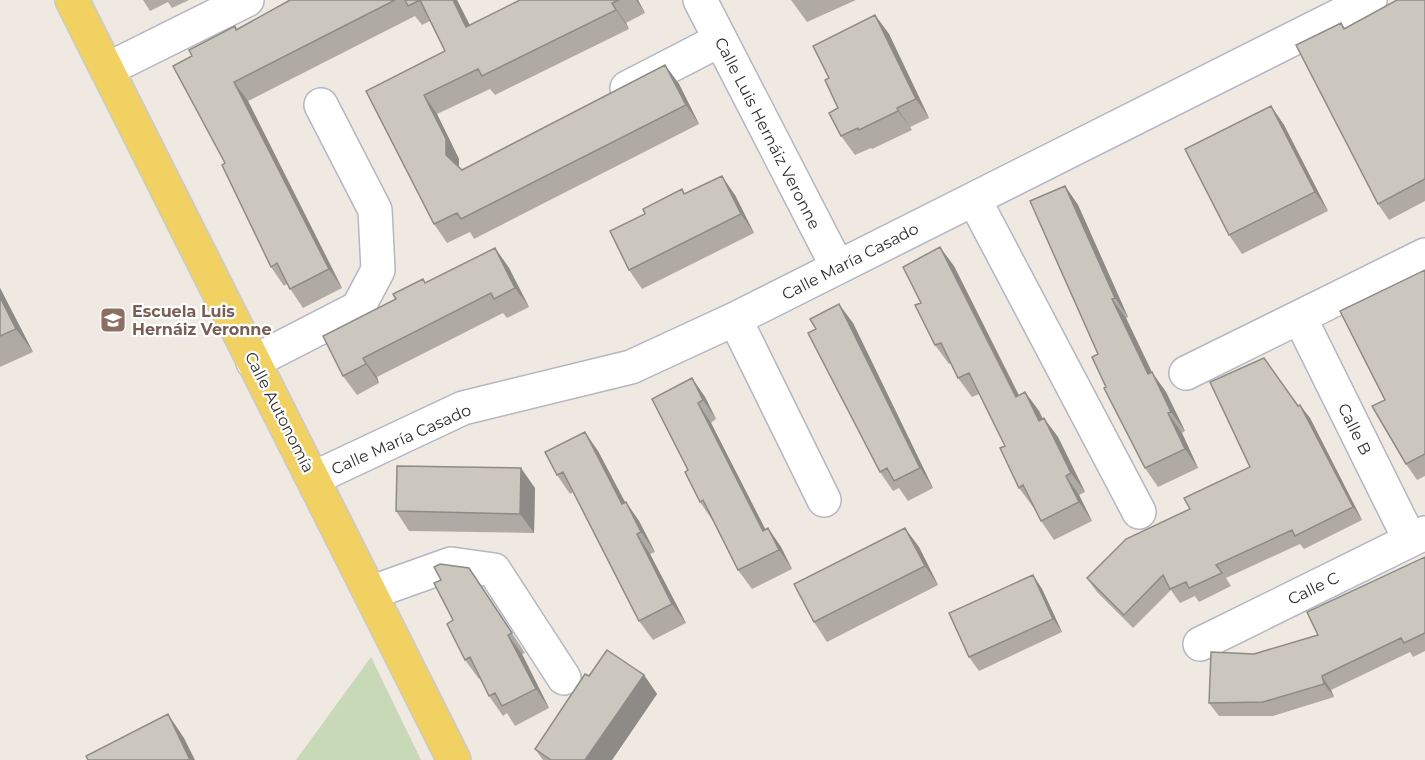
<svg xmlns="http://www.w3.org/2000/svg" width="1425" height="760" font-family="Montserrat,sans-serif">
  <rect width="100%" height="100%" fill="#efe9e1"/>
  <!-- cemetery -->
  <path fill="#c8d9b8" d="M 371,657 L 421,760 L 295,760 L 296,760 Z"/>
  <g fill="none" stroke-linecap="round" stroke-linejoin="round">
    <defs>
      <path id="minor" d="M 700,0 L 837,266
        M 108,69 L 247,0
        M 627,88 L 720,40
        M 974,199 L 1139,512
        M 1300,318 L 1410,540
        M 735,319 L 824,500
        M 253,362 L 358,308 L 378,270 L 375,210 L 321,105
        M 1186,373 L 1425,255
        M 314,478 L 463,408 L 631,367 L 735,319 L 1370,0
        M 370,593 L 451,564 L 494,570 L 564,678
        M 1200,644 L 1425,533"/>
      <path id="major" d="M 72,0 L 454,760"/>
    </defs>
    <!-- minor casing -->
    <use href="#minor" stroke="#b4b7c1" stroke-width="36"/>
    <!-- major casing -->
    <use href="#major" stroke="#c9c9c9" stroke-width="36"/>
    <!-- minor -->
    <use href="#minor" stroke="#fff" stroke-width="33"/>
    <!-- major -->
    <use href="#major" stroke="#f2d163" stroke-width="33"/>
  </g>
  <!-- wall -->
  <path fill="#afaba4" d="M 143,0 L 189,0 L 172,8 L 168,2 L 150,11 Z
    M 290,0 L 457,0 L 470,25 L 520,0 L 638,0 L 645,13 L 626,23 L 629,29 L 495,95 L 490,89 L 437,114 L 459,159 L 459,167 L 462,170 L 665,65 L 679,84 L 699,124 L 474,239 L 470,232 L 447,243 L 434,224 L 366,91 L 445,51 L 430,21 L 422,25 L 415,16 L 248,101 L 342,288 L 303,308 L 287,284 L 284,286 L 271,267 L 225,163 L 192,56 L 235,26 L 237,29 Z
    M 791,0 L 856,0 L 807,22 Z
    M 1425,0 L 1425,201 L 1389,220 L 1378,204 L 1341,23 L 1345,28 Z
    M 875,15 L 889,34 L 929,118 L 910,127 L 912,130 L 872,149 L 871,148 L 855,155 L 841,136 L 838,108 L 829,78 Z
    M 1271,106 L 1284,125 L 1328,211 L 1242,254 L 1229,235 Z
    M 1065,186 L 1078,205 L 1128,317 L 1126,318 L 1152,373 L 1166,392 L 1185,431 L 1182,433 L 1198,468 L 1158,487 L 1145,468 L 1098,354 Z
    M 685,194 L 735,195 L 754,233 L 642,289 L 629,270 Z
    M 495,248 L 509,268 L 529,307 L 507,318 L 503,313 L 377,377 L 379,383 L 357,395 L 343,376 L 396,299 L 426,283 Z
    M 954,266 L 1019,395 L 1025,392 L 1039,411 L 1043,419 L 1058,437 L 1085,492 L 1079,495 L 1092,521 L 1054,540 L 1041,521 L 1034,506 L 1033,507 L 1019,488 L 1005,446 L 979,394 L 972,397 L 958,378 L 951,363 L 949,364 L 935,345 L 921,303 Z
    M 1425,270 L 1425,476 L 1417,480 L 1406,464 L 1385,400 Z
    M 0,288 L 33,352 L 0,367 Z
    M 853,323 L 933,488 L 908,501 L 899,488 L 893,491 L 880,472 L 816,329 Z
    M 692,378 L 705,397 L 716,419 L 711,423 L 765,529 L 768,528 L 781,547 L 792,569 L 752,589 L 738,570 L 713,521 L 700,502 L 688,470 Z
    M 1298,406 L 1310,418 L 1362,520 L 1304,549 L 1300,544 L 1226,578 L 1231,586 L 1199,602 L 1195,596 L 1180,603 L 1171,590 L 1133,628 L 1097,592 L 1087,578 L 1190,509 L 1250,467 Z
    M 598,451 L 625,502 L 639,521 L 655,552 L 650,554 L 686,623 L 653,640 L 639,621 L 573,492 L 570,494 L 557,475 Z
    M 535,488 L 534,533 L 409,531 L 396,511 Z
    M 919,547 L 938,585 L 827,642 L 814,622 Z
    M 1425,557 L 1425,651 L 1413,657 L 1410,652 L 1331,690 L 1334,697 L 1273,716 L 1219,716 L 1209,703 L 1254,654 L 1318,635 Z
    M 1033,575 L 1042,589 L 1062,632 L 979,671 L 969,657 Z
    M 482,587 L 525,653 L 522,654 L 549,708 L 515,726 L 507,713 L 503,716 L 489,696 L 480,678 L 479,679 L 465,660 Z
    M 644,675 L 657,694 L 612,760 L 543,760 L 535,749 L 589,676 Z"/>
  <!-- shaded-wall -->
  <path fill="#8e8b86" d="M 453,0 L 457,0 L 480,46 L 466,27 Z
    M 636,0 L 638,0 L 645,13 Z
    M 612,3 L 626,23 L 629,29 L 616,10 Z
    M 875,15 L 889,34 L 929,118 L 916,99 Z
    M 665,65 L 679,84 L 699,124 L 686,105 Z
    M 234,82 L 248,101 L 342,288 L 329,269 Z
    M 424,95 L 437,114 L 459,159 L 459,174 L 446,155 Z
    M 1271,106 L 1284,125 L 1328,211 L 1315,192 Z
    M 897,108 L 910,127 L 912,130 L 898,111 Z
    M 722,176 L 735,195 L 754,233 L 741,214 Z
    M 1065,186 L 1078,205 L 1128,317 L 1115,298 Z
    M 940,247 L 954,266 L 1029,416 L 1016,397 Z
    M 495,248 L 509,268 L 529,307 L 515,288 Z
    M 0,288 L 33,352 L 16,329 L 0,297 Z
    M 1112,299 L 1126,318 L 1162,393 L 1148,374 Z
    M 839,304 L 853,323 L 933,488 L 920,468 Z
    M 363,358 L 377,377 L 379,383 L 366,364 Z
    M 1152,372 L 1166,392 L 1185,431 L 1171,412 Z
    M 692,378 L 705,397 L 716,419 L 703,400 Z
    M 1025,392 L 1039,411 L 1053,440 L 1039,421 Z
    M 698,403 L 711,423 L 776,550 L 763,531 Z
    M 1300,405 L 1310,418 L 1362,520 L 1353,507 Z
    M 1168,413 L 1182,433 L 1198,468 L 1185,449 Z
    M 1044,418 L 1058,437 L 1085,492 L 1071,473 Z
    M 585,432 L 598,451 L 636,523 L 622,504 Z
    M 521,468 L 535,488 L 534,533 L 520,514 Z
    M 1066,476 L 1079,495 L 1092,521 L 1079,502 Z
    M 626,502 L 639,521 L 655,552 L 641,532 Z
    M 768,528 L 781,547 L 792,569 L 779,550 Z
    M 905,528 L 919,547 L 938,585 L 925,566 Z
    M 637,534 L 650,554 L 686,623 L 672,604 Z
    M 1033,575 L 1042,589 L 1062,632 L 1053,619 Z
    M 508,635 L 522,654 L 549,708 L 536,689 Z
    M 644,675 L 657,694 L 612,760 L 585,760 Z
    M 1322,676 L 1331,690 L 1334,697 L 1324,684 Z
    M 168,714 L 184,738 L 195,760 L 190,760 Z"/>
  <!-- building -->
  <path fill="#cbc7bf" stroke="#8e8b86" stroke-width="1.5" d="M 290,0 L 395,0 L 234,82 L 329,269 L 290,289 L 277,263 L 271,267 L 222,165 L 225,163 L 173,66 L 192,56 L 189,50 L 235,26 L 236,30 Z
    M 405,0 L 453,0 L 466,27 L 520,0 L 619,0 L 612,3 L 616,10 L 482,76 L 478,69 L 424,95 L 446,139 L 446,155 L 462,170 L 665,65 L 686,105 L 461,219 L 457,213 L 434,224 L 366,91 L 445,51 L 420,0 L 408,6 Z
    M 1397,0 L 1425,0 L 1425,179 L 1378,204 L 1296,45 L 1341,23 L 1344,29 Z
    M 875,15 L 916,99 L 897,108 L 898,111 L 859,130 L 858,128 L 841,136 L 829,113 L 838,108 L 825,80 L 829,78 L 813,46 Z
    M 1271,106 L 1315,192 L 1229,235 L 1185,149 Z
    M 722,176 L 741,214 L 629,270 L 610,231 L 645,214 L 643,209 L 682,189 L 684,194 Z
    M 1065,186 L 1115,298 L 1112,299 L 1148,374 L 1152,372 L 1171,412 L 1168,413 L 1185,449 L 1145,468 L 1104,388 L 1106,387 L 1092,357 L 1098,354 L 1030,201 Z
    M 940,247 L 1016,397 L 1025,392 L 1039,421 L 1044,418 L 1071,473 L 1066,476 L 1079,502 L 1041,521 L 1023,485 L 1019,488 L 1000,448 L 1005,446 L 969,373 L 958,378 L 941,343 L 935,345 L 915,305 L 921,303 L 903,267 Z
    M 495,248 L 515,288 L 494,299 L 491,293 L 363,358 L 366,364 L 343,376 L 323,336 L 396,299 L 393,294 L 423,279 L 425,283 Z
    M 1425,270 L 1425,454 L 1406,464 L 1372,406 L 1385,400 L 1340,311 Z
    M 0,297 L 16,329 L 0,336 Z
    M 839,304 L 920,468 L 894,481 L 887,468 L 880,472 L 808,333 L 816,329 L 810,319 Z
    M 1264,358 L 1298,406 L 1300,405 L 1353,507 L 1295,536 L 1292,530 L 1216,565 L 1222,573 L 1189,588 L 1186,582 L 1170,589 L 1163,575 L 1124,615 L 1087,578 L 1126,539 L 1190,509 L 1184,498 L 1250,467 L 1210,382 Z
    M 692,378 L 703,400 L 698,403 L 763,531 L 768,528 L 779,550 L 738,570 L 703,500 L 700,502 L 685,472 L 688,470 L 652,399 Z
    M 585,432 L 622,504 L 626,502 L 641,532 L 637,534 L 672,604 L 639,621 L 563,472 L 557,475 L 545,452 Z
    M 397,466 L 521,468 L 520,514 L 396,511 Z
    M 905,528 L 925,566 L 814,622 L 794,584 Z
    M 1425,557 L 1425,633 L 1404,643 L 1401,638 L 1322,676 L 1324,684 L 1263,702 L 1209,703 L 1211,652 L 1254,654 L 1318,635 L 1307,612 Z
    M 440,564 L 469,568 L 512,633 L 508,635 L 536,689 L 502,706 L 495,693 L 489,696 L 470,657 L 465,660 L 447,624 L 453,620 L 434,583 L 441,580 L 434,567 Z
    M 1033,575 L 1053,619 L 969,657 L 949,613 Z
    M 607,650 L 644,675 L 585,760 L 551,760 L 535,749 L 585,674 L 589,676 Z
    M 168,714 L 190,760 L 88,760 L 86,756 Z"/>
  <!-- icons -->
  <defs>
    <symbol id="school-square" viewBox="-11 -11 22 22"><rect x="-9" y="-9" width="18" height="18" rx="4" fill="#8d6e63" stroke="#fff"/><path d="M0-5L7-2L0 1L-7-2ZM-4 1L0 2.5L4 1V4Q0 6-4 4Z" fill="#fff"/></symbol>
  </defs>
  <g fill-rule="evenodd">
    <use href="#school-square" x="98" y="305" width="30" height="30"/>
  </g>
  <g text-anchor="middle" stroke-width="4.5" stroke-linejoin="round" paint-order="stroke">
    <!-- street labels -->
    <g font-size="16" fill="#2e2e2e" stroke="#fff">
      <text transform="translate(768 133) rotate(63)" y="6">Calle Luis Hernáiz Veronne</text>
      <text transform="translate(850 261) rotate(-27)" y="6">Calle María Casado</text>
      <text transform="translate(280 412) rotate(63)" y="6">Calle Autonomía</text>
      <text transform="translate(1355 429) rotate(64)" y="6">Calle B</text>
      <text transform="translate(401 439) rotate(-24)" y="6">Calle María Casado</text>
      <text transform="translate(1313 588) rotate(-26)" y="6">Calle C</text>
    </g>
    <!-- education labels -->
    <g font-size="16" font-weight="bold" fill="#785e54" stroke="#fff" text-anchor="start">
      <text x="132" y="317">Escuela Luis<tspan x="132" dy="18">Hernáiz Veronne</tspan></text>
    </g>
  </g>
</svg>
